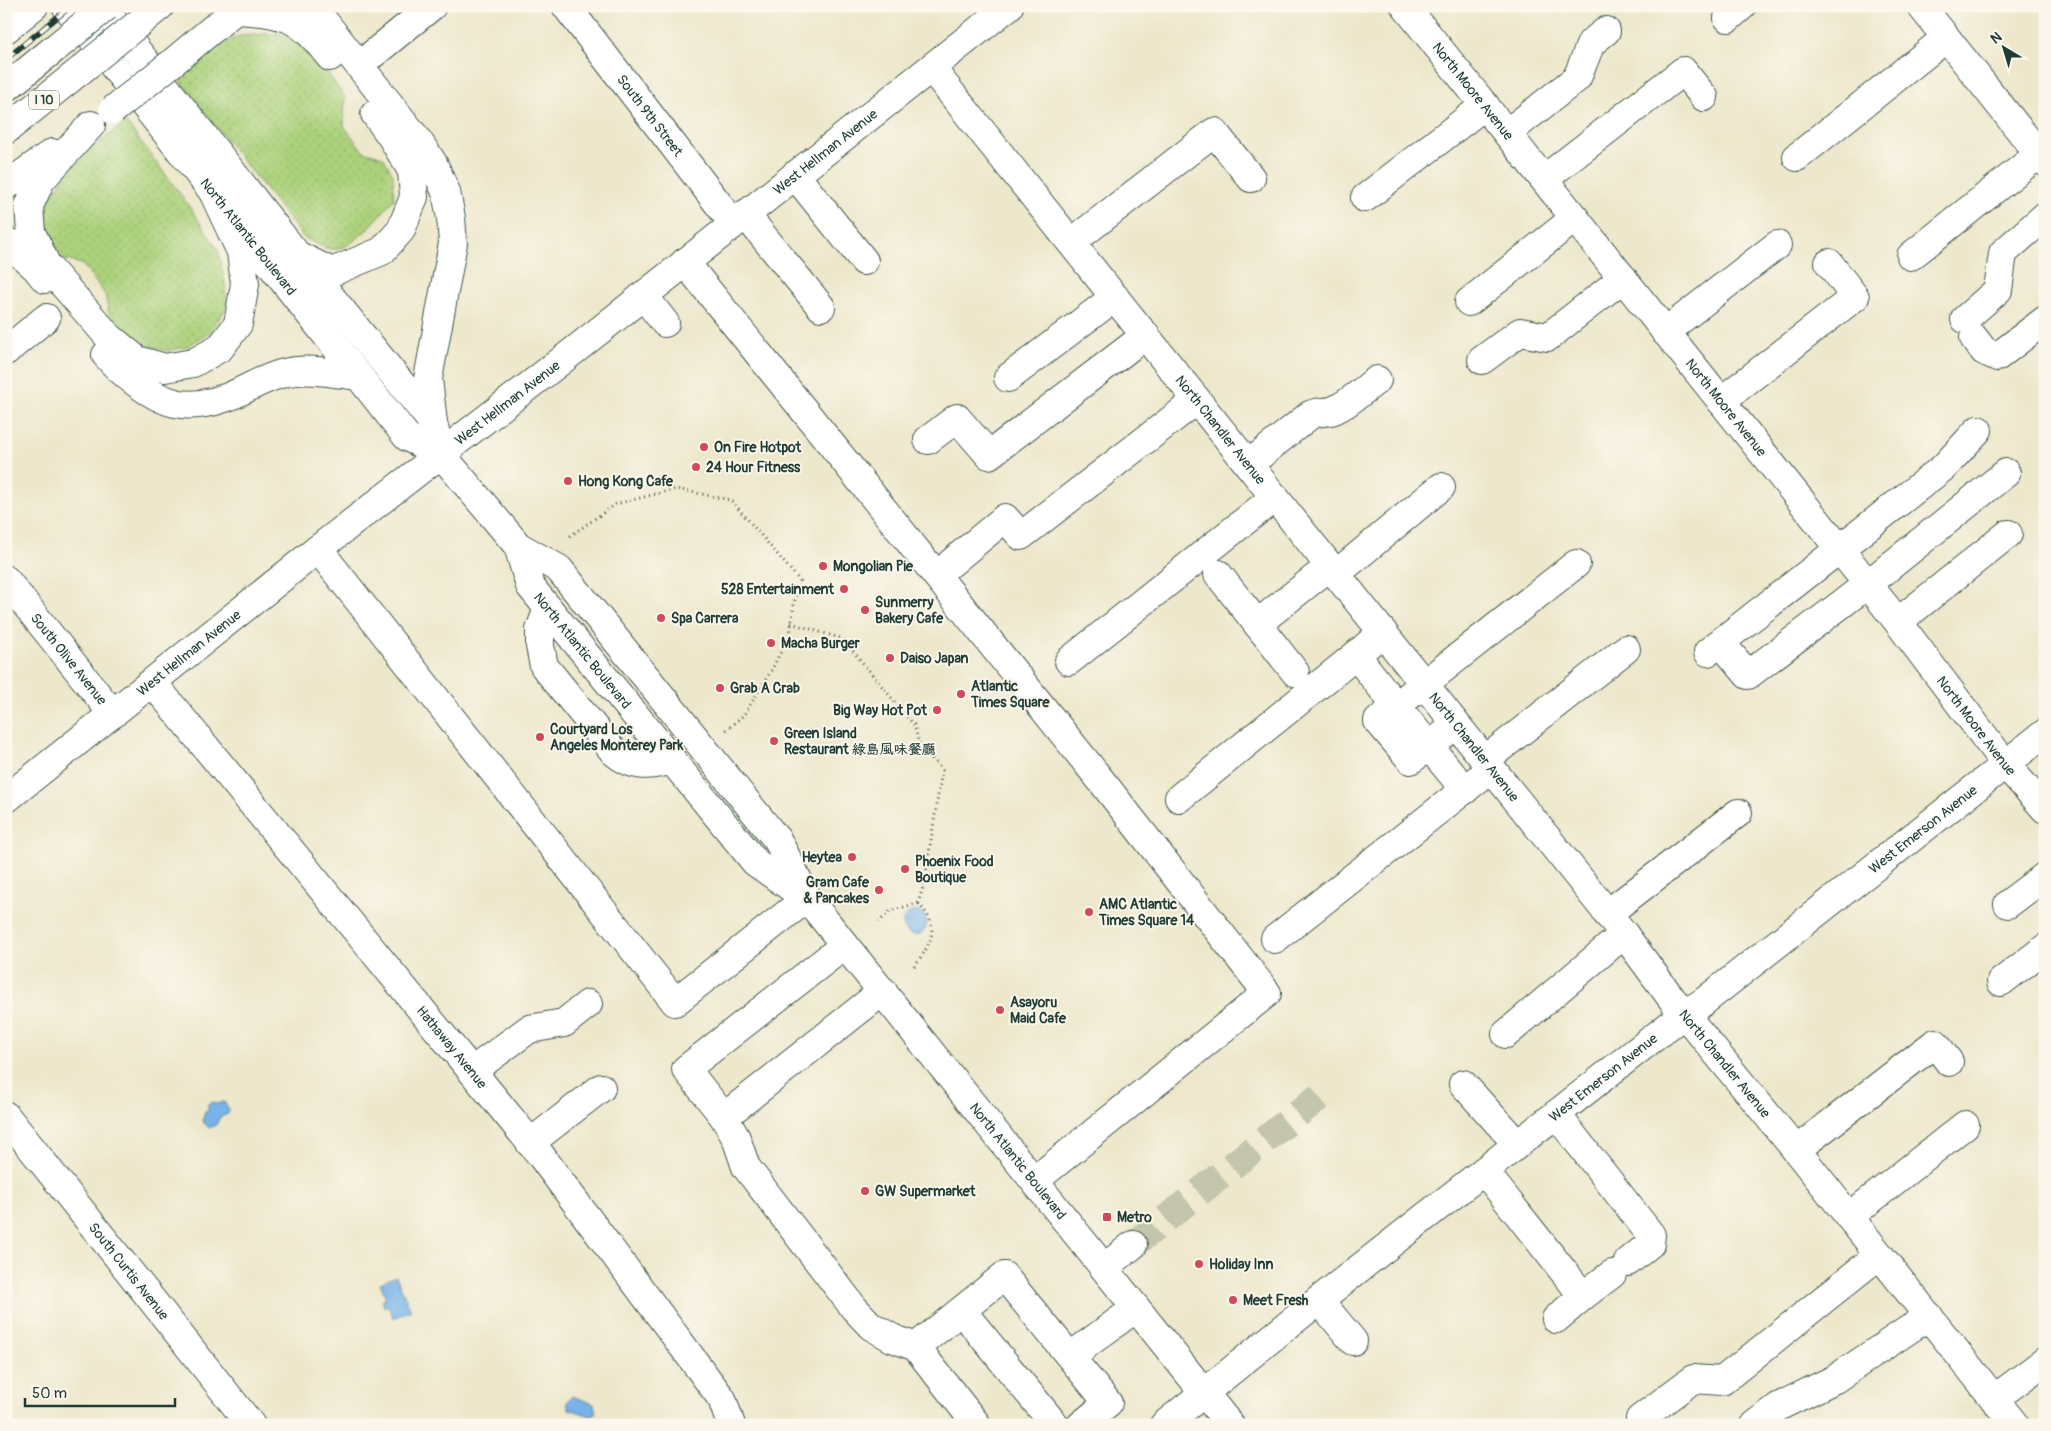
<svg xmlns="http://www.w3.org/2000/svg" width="2051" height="1431" font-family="Pangolin,'LXGW WenKai TC',sans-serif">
  <defs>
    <pattern id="grass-dots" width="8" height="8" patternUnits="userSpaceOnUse" patternTransform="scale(1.25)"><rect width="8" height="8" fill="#acd17b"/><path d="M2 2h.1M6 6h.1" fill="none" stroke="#94b46b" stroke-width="1.8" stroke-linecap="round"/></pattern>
  </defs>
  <rect width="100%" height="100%" fill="#fbf7ec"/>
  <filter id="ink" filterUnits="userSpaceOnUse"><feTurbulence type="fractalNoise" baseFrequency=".02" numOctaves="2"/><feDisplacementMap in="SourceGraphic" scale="10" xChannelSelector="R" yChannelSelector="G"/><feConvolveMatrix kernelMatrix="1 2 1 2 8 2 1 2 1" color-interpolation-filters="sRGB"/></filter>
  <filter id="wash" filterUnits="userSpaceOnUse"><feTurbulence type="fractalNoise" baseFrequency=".0096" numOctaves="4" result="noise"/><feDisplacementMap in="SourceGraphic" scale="20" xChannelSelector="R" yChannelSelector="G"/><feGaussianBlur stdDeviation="1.12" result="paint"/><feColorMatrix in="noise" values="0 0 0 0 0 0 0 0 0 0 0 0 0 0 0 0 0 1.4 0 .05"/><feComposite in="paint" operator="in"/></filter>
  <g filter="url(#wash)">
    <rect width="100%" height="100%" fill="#ede7cb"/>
    <!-- grass -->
    <path fill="url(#grass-dots)" stroke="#668758" d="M 279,33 L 312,52 L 345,97 L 344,126 L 363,151 L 383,157 L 393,174 L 394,199 C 381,214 352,253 330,249 C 321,247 312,241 304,238 L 179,80 L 209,52 L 239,36 Z
      M 126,122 L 184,199 L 218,249 L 225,284 L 227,306 L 211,332 L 186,347 L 167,351 L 143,344 L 124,331 L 109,315 L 105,294 L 82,264 L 61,259 L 53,252 L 46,230 L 45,204 L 65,176 L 90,149 Z"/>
    <!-- water -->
    <path fill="#77b2e8" stroke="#4b788e" d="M903 923a12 12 0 1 1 24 0a12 12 0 1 1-24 0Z
      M 211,1102 L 217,1104 L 224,1102 L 229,1109 L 228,1114 L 220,1117 L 216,1125 L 209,1128 L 202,1121 L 205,1112 L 208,1111 L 208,1105 Z
      M 396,1276 L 411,1310 L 393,1318 L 388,1305 L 384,1307 L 382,1300 L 386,1298 L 380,1283 Z
      M 572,1396 L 594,1404 L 596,1412 L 591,1416 L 569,1409 L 567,1402 Z"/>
  </g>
  <g filter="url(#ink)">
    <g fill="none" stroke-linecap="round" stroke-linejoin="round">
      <!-- minor-tunnel -->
      <path stroke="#c4c5ad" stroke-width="28" stroke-dasharray="28 14" stroke-linecap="butt" d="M 1133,1245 L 1324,1093"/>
      <defs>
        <g id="minor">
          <path id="s1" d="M 566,6 L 733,223"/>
          <path id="s2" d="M 1405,6 L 1898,622 L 2005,764 L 2045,809"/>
          <path d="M 1921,6 L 2045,162"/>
          <path d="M 1728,18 L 1742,6"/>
          <path d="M 373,54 L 432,6"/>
          <path id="s3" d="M 932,69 L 1624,934 L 1672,999 L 1796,1150 L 2015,1425"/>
          <path d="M 1507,133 L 1577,78 L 1591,43 L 1606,31"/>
          <path d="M 1797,157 L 1946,38"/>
          <path d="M 795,175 L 864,261"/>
          <path d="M 1544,179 L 1683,71 L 1704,97"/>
          <path d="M 1365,198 L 1485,105"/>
          <path d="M 745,214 L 821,307"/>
          <path d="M 1072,242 L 1214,132 L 1251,178"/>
          <path d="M 1911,256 L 2038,155"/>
          <path d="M 685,262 L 1107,788 L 1267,993 L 1034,1181"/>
          <path d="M 643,295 L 665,323"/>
          <path d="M 1469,302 L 1575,218"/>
          <path d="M 1965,319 L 1998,290 L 2003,253 L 2045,216"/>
          <path d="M 1665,332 L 1777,245"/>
          <path d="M 1974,338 L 1984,351 L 1997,357 L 2045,320"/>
          <path d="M 6,351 L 46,318"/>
          <path d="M 1482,360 L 1520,332 L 1548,337 L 1623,278"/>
          <path d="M 1008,378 L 1115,297"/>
          <path d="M 1721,401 L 1855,297 L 1829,263"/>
          <path d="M 928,440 L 957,418 L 989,455 L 1146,335"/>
          <path d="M 1249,464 L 1310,415 C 1318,411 1326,413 1334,410 C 1350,403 1363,390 1377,380"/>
          <path d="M 318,549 L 675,1002 L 807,898"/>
          <path d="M 951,563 L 1005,518 L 1021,536 L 1197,400"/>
          <path d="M 1218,574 L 1295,672"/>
          <path d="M 1336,574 L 1441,487"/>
          <path id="s4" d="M 6,580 L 113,714"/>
          <path d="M 548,608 L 540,630 L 540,646 L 544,666 L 614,752 C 633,768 648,767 672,760"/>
          <path d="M 1898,622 L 2008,534"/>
          <path d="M 1257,624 L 1330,566"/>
          <path d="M 1383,632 L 1356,655 L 1396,706 L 1378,721 L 1411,760 L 1443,735"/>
          <path d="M 1727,650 L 1748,675 L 1868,584 L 2006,473"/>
          <path d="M 1708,652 L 1944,467 L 1978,430"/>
          <path d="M 1069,661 L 1275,497"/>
          <path id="s5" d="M 153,683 L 539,1153 L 722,1399 L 731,1425"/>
          <path d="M 1485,760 L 1626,649"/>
          <path d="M 1465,790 L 1396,706 L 1576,564"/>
          <path d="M 1179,798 L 1356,655"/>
          <path id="s6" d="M 6,799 L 318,549 L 561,361 L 1009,6"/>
          <path d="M 2008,904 L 2045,876"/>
          <path d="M 1607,914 L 1738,813"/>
          <path d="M 1275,939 L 1478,779"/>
          <path d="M 845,945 L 686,1069 L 724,1117 L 883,991"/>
          <path d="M 2001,982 L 2045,948"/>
          <path d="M 1506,1034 L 1624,934"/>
          <path d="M 472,1071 L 529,1029 L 564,1023 L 588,1004"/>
          <path d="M 1463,1084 L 1517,1144"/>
          <path d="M 1556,1114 L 1651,1235 L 1650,1244 L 1628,1262"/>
          <path id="s7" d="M 6,1116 L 251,1425"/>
          <path d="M 724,1117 L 736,1138 L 746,1167 L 854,1308 L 871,1326 L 892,1338 L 916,1347"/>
          <path d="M 530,1143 L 601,1088"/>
          <path d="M 1796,1150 L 1935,1043 L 1949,1062"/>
          <path d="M 1484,1171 L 1583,1296 L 1556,1319"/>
          <path d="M 1849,1217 L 1965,1125"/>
          <path d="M 1104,1268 L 1133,1245"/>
          <path d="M 1583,1296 L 1612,1274"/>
          <path d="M 1319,1300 L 1353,1341"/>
          <path d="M 962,1311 L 1055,1425"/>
          <path d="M 1071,1356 L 1136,1308"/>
          <path d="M 1994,1399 L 2045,1361"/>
          <path d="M 1640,1419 L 1693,1379 L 1722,1381 L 1879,1255"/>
          <path d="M 977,1425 L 916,1347 L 1004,1276 L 1108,1403 L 1081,1425"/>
          <path id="s8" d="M 1164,1425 L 1319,1300 L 1684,1014 L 1702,1003 L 2045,733"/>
          <path d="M 1755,1425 L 1778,1407 L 1835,1379 L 1929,1316"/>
        </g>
        <g id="major">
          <path id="s9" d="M 66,6 L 407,437 L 441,454 L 518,546 L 559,569 L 778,841 L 807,898 L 1230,1425"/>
          <path d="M 102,6 L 297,255 L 433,423 L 436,435"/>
          <path id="s10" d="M 518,546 L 530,586 L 548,608 L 755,862 L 803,896"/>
        </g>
        <path id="highway" d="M 312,6 L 417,139 L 433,163 L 446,192 L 451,218 L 453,243 L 428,379 L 433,423
          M 236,10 C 287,13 298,16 330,57
          M 139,23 L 160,6
          M 6,29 L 34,6
          M 172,63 L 240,6
          M 6,88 L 60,44
          M 91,125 L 41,180 L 29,206 L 31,232 L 47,266 L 107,335 L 137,360 L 165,368 L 193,363 L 220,348 L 238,324 L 245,284 L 241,252 L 213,192
          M 6,130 L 81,70
          M 6,186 L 52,153
          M 6,241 L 35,267 L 45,279
          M 297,255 L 332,272 L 382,251 L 401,230 L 414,197 L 412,171 L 391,136 L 375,114
          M 106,355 C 121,373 152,398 175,403 C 191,407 212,403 228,397 C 247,389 264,378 284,373 C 307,367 334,373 357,376"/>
      </defs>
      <!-- minor casing -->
      <use href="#minor" stroke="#3e564b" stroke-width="30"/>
      <!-- major casing -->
      <use href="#major" stroke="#3e564b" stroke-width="30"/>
      <!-- highway casing -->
      <use href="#highway" stroke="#3e564b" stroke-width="30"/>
      <!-- path -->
      <path stroke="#3e564b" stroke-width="3" stroke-dasharray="1 4" stroke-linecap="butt" d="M 570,536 L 616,504 L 676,489 L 731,500 L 800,581 L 794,603 L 790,634 L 770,673 L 744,715 L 725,731
        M 791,623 L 843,639 L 914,725 L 919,743 L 942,770 L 924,885 L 918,903 L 890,911 L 879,922
        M 914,966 C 932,943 941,927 918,903"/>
      <!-- minor -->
      <use href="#minor" stroke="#fff" stroke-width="28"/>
      <!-- major -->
      <use href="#major" stroke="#fff" stroke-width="28"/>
      <!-- highway -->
      <use href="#highway" stroke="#fff" stroke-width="28"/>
      <defs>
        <path id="rail" d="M 6,59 L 71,6"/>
      </defs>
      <!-- rail casing -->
      <use href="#rail" stroke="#1f3d34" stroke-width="5.5"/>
      <!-- rail -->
      <use href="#rail" stroke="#fbf7ec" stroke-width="4" stroke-dasharray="11" stroke-linecap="butt"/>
      <defs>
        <path id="highway-bridge" d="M 60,44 L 107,6
          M 81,70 L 139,23
          M 113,110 L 172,63"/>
      </defs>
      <!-- highway-bridge casing -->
      <use href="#highway-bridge" stroke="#3e564b" stroke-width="30" stroke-linecap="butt"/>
      <!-- highway-bridge -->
      <use href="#highway-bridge" stroke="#fff" stroke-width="28"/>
    </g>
  </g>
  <!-- markers -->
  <g fill="#d1495b" stroke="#fbf7ec" stroke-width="2">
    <circle cx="704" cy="447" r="5"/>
    <circle cx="696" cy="467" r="5"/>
    <circle cx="568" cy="481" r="5"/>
    <circle cx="823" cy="566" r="5"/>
    <circle cx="844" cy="589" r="5"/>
    <circle cx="865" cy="610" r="5"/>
    <circle cx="661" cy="618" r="5"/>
    <circle cx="771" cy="643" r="5"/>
    <circle cx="890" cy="658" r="5"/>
    <circle cx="720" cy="688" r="5"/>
    <circle cx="961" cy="694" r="5"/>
    <circle cx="937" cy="710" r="5"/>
    <circle cx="540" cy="737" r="5"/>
    <circle cx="774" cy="741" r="5"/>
    <circle cx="852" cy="857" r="5"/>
    <circle cx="905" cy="869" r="5"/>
    <circle cx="879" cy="890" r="5"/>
    <circle cx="1089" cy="912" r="5"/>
    <circle cx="1000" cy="1010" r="5"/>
    <circle cx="865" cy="1191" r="5"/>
    <rect x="1102" y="1212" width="10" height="10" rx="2.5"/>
    <circle cx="1199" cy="1264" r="5"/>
    <circle cx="1233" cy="1300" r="5"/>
  </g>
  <g text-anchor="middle" stroke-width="4" stroke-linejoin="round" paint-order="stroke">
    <!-- shield labels -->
    <rect fill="#fbf7ec" stroke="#61756b" stroke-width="1" x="29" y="90.5" width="30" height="19" rx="4"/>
    <g font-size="12" font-weight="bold" fill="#1f3d34">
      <text x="44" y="104">I 10</text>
    </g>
    <!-- street labels -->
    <g font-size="14" fill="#1f3d34" stroke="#fbf7ec">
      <text dy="5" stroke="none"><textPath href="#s2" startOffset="109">North Moore Avenue</textPath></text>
      <text dy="5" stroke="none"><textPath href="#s1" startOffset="138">South 9th Street</textPath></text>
      <text dy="5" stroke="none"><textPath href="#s6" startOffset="1044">West Hellman Avenue</textPath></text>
      <text dy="5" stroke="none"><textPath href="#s9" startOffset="294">North Atlantic Boulevard</textPath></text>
      <text dy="5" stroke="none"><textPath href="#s6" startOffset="639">West Hellman Avenue</textPath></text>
      <text dy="5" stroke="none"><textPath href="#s2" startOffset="514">North Moore Avenue</textPath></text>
      <text dy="5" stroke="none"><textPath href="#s3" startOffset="462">North Chandler Avenue</textPath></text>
      <text dy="5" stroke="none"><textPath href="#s10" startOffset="125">North Atlantic Boulevard</textPath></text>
      <text dy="5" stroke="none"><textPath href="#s6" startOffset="234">West Hellman Avenue</textPath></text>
      <text dy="5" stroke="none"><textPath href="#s4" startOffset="101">South Olive Avenue</textPath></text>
      <text dy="5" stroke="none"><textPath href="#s2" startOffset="919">North Moore Avenue</textPath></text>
      <text dy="5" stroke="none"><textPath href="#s3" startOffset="868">North Chandler Avenue</textPath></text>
      <text dy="5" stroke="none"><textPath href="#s8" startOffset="965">West Emerson Avenue</textPath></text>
      <text dy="5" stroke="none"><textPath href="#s5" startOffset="471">Hathaway Avenue</textPath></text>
      <text dy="5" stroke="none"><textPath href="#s3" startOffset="1272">North Chandler Avenue</textPath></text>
      <text dy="5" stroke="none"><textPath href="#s8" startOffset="560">West Emerson Avenue</textPath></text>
      <text dy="5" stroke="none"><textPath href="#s9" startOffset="1505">North Atlantic Boulevard</textPath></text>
      <text dy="5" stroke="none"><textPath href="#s7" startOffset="198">South Curtis Avenue</textPath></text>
    </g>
    <!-- poi labels -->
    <g font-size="14" font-weight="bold" fill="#1f3d34" stroke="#fbf7ec" text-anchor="start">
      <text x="714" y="452">On Fire Hotpot</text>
      <text x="706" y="472">24 Hour Fitness</text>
      <text x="578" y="486">Hong Kong Cafe</text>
      <text x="833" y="571">Mongolian Pie</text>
      <text x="834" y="594" text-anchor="end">528 Entertainment</text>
      <text x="875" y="607">Sunmerry<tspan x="875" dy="16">Bakery Cafe</tspan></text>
      <text x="671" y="623">Spa Carrera</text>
      <text x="781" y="648">Macha Burger</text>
      <text x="900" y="663">Daiso Japan</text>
      <text x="971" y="691">Atlantic<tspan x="971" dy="16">Times Square</tspan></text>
      <text x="730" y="693">Grab A Crab</text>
      <text x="927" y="715" text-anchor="end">Big Way Hot Pot</text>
      <text x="550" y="734">Courtyard Los<tspan x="550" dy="16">Angeles Monterey Park</tspan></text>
      <text x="784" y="738">Green Island<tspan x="784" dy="16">Restaurant 綠島風味餐廳</tspan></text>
      <text x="842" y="862" text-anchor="end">Heytea</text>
      <text x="915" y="866">Phoenix Food<tspan x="915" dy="16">Boutique</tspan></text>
      <text x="869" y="887" text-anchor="end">Gram Cafe<tspan x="869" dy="16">&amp; Pancakes</tspan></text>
      <text x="1099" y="909">AMC Atlantic<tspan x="1099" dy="16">Times Square 14</tspan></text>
      <text x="1010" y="1007">Asayoru<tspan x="1010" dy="16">Maid Cafe</tspan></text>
      <text x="875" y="1196">GW Supermarket</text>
      <text x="1117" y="1222">Metro</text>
      <text x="1209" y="1269">Holiday Inn</text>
      <text x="1243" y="1305">Meet Fresh</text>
    </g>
  </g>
  <!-- margin -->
  <rect width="2051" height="1431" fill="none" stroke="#fbf7ec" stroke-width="25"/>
  <!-- north arrow -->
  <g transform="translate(2004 48) rotate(322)" stroke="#fbf7ec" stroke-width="4" paint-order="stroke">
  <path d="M0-4L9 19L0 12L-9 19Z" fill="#1f3d34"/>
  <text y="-8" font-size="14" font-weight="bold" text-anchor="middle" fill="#1f3d34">N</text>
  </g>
  <!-- scale -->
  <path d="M25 1398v8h150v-8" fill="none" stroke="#1f3d34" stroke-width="2.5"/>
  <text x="32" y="1398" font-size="15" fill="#1f3d34" stroke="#fbf7ec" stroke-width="4" paint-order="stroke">50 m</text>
</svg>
